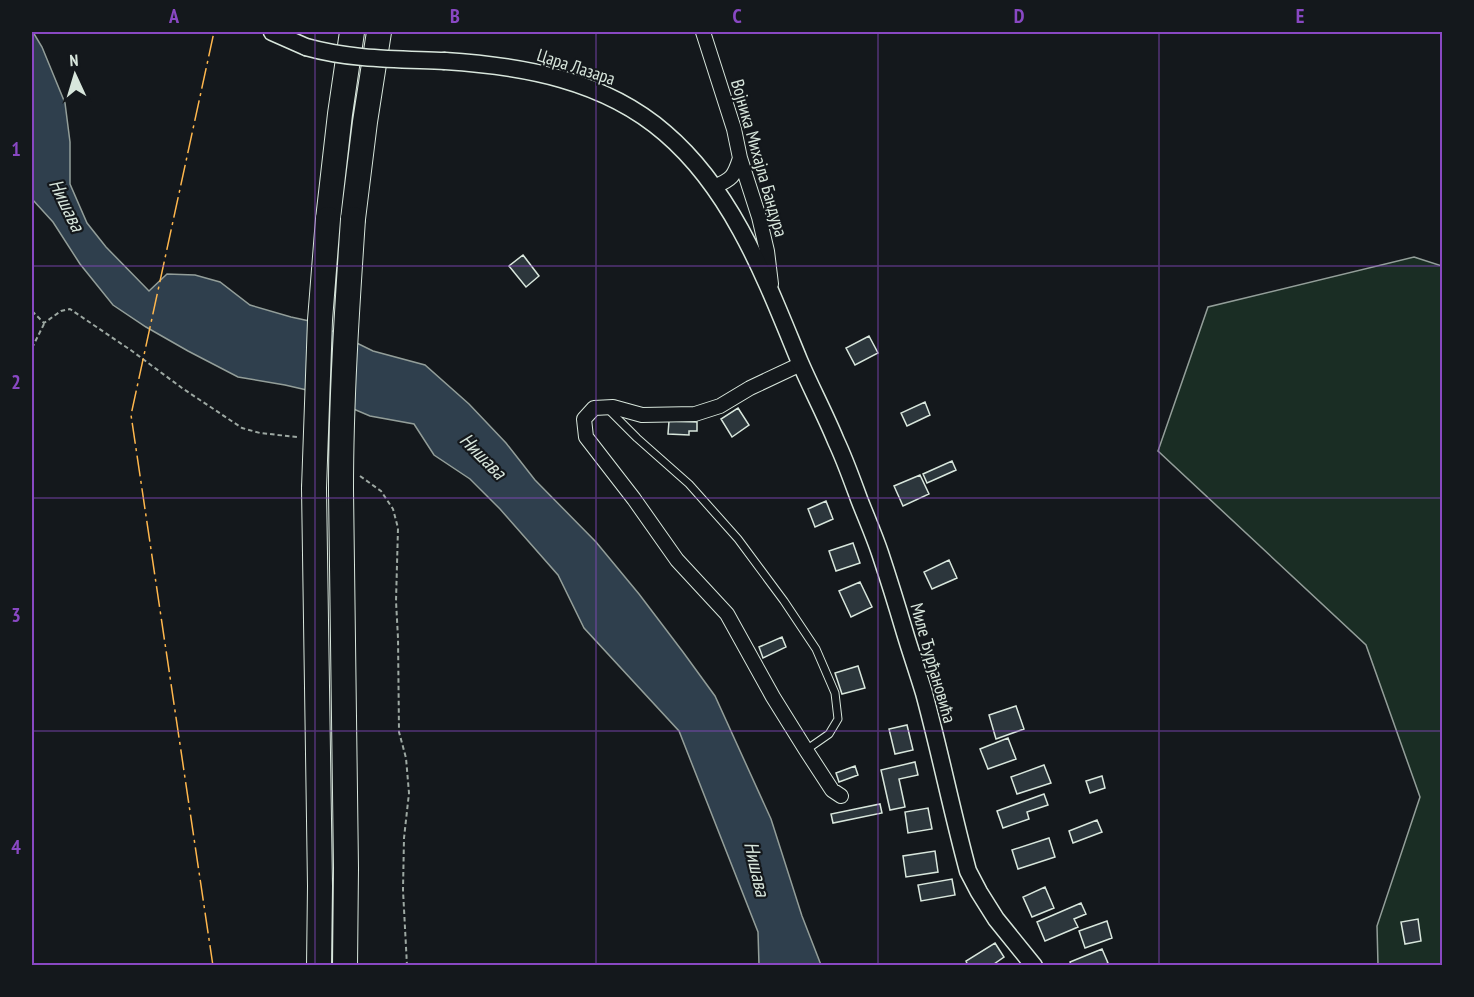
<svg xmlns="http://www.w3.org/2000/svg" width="1474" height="997" font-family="'PT Sans Narrow',sans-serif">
  <rect width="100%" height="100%" fill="#14181c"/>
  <!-- green -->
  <path fill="#1a2d24" stroke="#939e99" stroke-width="1.5" d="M 1414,257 L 1442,266 L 1442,965 L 1378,965 L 1377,926 L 1420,797 L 1366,645 L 1158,451 L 1208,307 Z"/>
  <!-- water -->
  <path fill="#2f3f4d" stroke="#939e99" stroke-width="1.5" d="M 32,32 L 33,32 L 42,47 L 65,103 L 70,142 L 70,184 L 87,223 L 106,247 L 149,291 L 167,274 L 195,275 L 220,282 L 250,305 L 291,317 L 314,322 L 373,351 L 425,365 L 469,404 L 506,443 L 535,480 L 596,542 L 639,594 L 683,652 L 715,696 L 771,819 L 802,916 L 821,965 L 759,965 L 758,932 L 679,731 L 584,628 L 558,575 L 500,509 L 470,479 L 434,455 L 414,424 L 370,416 L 311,391 L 285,385 L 238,377 L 188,351 L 146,327 L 113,305 L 80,264 L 53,222 L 32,199 Z"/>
  <!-- building -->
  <path fill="#2c363c" stroke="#d8e6dc" stroke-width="1.5" d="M 523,255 L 539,276 L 526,287 L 509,266 Z
    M 869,336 L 878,353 L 855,365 L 846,348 Z
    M 925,402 L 930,415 L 907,426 L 901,413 Z
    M 738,408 L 749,425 L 732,437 L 721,419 Z
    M 669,421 L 697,422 L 697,431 L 689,431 L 689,435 L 668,434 Z
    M 952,461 L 956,470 L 927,483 L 923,474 Z
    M 920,475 L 929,494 L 903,506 L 894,486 Z
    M 826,501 L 833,519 L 815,527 L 808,509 Z
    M 853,543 L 860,563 L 836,571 L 829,551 Z
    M 949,560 L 957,578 L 932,589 L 924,572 Z
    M 860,582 L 872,607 L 851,617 L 839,591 Z
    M 782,637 L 786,647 L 763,658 L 759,647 Z
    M 858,666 L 865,688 L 842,694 L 835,673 Z
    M 1016,706 L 1024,729 L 996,739 L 989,715 Z
    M 907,725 L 913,750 L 895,754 L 889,729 Z
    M 1008,738 L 1016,759 L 988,769 L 980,749 Z
    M 915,762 L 918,775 L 899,779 L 905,807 L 890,810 L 881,770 Z
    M 1044,765 L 1051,783 L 1017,794 L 1011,777 Z
    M 855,766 L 858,775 L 839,782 L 836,773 Z
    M 1102,776 L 1105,788 L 1090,793 L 1086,781 Z
    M 1044,794 L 1048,805 L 1027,812 L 1029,819 L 1003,828 L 997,811 Z
    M 880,804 L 882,813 L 833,823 L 831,814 Z
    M 928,808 L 932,829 L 908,833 L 905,812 Z
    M 1097,820 L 1102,832 L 1073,843 L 1069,831 Z
    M 1049,838 L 1055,857 L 1018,869 L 1012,850 Z
    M 935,851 L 938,872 L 906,877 L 903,856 Z
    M 952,879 L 955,895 L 921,901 L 918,885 Z
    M 1045,887 L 1054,908 L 1032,917 L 1023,897 Z
    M 1081,903 L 1086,914 L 1074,919 L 1078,927 L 1045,941 L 1037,922 Z
    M 1418,919 L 1421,941 L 1405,944 L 1401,922 Z
    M 1107,921 L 1112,938 L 1085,948 L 1079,931 Z
    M 995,943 L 1004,957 L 991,966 L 968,966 L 966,961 Z
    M 1102,949 L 1108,963 L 1102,966 L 1071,966 L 1070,962 Z"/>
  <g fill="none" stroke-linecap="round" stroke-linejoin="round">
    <defs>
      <path id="service" d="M 608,409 L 637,438 L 689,484 L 738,539 L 784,601 L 816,649 L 835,693 L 838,719 L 829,734 L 806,750"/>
      <path id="minor" d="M 703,32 L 734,129 L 740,158 L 759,217 L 767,251 L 771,284
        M 714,187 C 732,179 734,177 740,158
        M 801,364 L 750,388 L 720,406 L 695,414 L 642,415 L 613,407 L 594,408 L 584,419 L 586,437 L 634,499 L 677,560 L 727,614 L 773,697 L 806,750 L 832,790 L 841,796"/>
      <path id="tertiary" d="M 272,32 L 306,47
        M 445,61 C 523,66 604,80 665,133 C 733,191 766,280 799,360 C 811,388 825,414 836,441 C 845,460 852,480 859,499 C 866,517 874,535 880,553 C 889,580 897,606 905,633 C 911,653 918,673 924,693 C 940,752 952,812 968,871 L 979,892 L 996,919 L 1034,966"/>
      <path id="motorway" d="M 328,219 L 340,114 L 352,32
        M 353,219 L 365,122 L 379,32
        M 314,488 L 320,886 L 319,966
        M 341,490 L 346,868 L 345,966"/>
    </defs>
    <!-- service casing -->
    <use href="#service" stroke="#d8e6dc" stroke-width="9"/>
    <!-- minor casing -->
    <use href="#minor" stroke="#d8e6dc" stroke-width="16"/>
    <!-- tertiary casing -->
    <use href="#tertiary" stroke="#d8e6dc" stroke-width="19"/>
    <!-- motorway casing -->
    <use href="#motorway" stroke="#d8e6dc" stroke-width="26"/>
    <!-- path -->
    <path stroke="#9da8a2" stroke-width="2" stroke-dasharray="4.5 3" stroke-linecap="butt" d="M 32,311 L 44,323 L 61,311 L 70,309 L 132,351 L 182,388 L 242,428 L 260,433 L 297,437
      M 32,348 L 44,324
      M 360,476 L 381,491 L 393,509 L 398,528 L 396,601 L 398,638 L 399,732 L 406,758 L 409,793 L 404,838 L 403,890 L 407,966"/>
    <!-- service -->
    <use href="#service" stroke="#14181c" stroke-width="7"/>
    <!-- minor -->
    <use href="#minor" stroke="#14181c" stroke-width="14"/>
    <!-- tertiary -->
    <use href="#tertiary" stroke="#14181c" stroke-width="16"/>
    <!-- motorway -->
    <use href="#motorway" stroke="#14181c" stroke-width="24"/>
    <defs>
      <path id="tertiary-bridge" d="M 306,47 C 352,60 399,59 445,61"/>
      <path id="motorway-bridge" d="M 314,488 L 320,320 L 328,219
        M 341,490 C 341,399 347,309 353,219"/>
    </defs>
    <!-- tertiary-bridge casing -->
    <use href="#tertiary-bridge" stroke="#d8e6dc" stroke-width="19" stroke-linecap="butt"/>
    <!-- motorway-bridge casing -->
    <use href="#motorway-bridge" stroke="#d8e6dc" stroke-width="26" stroke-linecap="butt"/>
    <!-- tertiary-bridge -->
    <use href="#tertiary-bridge" stroke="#14181c" stroke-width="16"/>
    <!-- motorway-bridge -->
    <use href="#motorway-bridge" stroke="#14181c" stroke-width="24"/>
    <!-- power -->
    <path stroke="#ffb74d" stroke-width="1.5" stroke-dasharray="21 4.5 3 4.5" stroke-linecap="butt" d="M 213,966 L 131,415 L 214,32"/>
  </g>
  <!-- grid -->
  <path fill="none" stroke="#8948c3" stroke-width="1.5" stroke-opacity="0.55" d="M 315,32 L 315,966M 596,32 L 596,966M 878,32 L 878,966M 1159,32 L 1159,966M 32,266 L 1442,266M 32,498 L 1442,498M 32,731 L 1442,731"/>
  <g text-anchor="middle" stroke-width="4.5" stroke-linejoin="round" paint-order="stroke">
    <!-- street labels -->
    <g font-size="18" fill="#d8e6dc" stroke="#14181c">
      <text transform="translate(576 67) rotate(18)" y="6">Цара Лазара</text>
      <text transform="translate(759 158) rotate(74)" y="6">Војника Михајла Бандура</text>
      <text transform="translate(933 663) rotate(74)" y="6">Миле Ђурђановића</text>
    </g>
    <!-- water labels -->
    <g font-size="20" font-style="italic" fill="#d8e6dc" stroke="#14181c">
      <text transform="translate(67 205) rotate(64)" y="7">Нишава</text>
      <text transform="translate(483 456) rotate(45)" y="7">Нишава</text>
      <text transform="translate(757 869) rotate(77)" y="7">Нишава</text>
    </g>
  </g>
  <!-- border -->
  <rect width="1474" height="997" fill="none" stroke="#14181c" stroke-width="66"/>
  <!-- north arrow -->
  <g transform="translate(75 75) rotate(356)" stroke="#14181c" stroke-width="4.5" paint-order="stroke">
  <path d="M0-4.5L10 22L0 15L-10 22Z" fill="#d8e6dc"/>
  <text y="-9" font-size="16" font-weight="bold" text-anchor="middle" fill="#d8e6dc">N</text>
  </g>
  <rect x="33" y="33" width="1408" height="931" fill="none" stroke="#8948c3" stroke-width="2"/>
  <g font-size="20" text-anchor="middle" font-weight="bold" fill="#8948c3">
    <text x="174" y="23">A</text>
    <text x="455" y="23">B</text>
    <text x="737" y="23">C</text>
    <text x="1019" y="23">D</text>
    <text x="1300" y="23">E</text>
    <text x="16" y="156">1</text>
    <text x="16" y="389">2</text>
    <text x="16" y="622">3</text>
    <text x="16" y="854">4</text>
  </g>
</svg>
